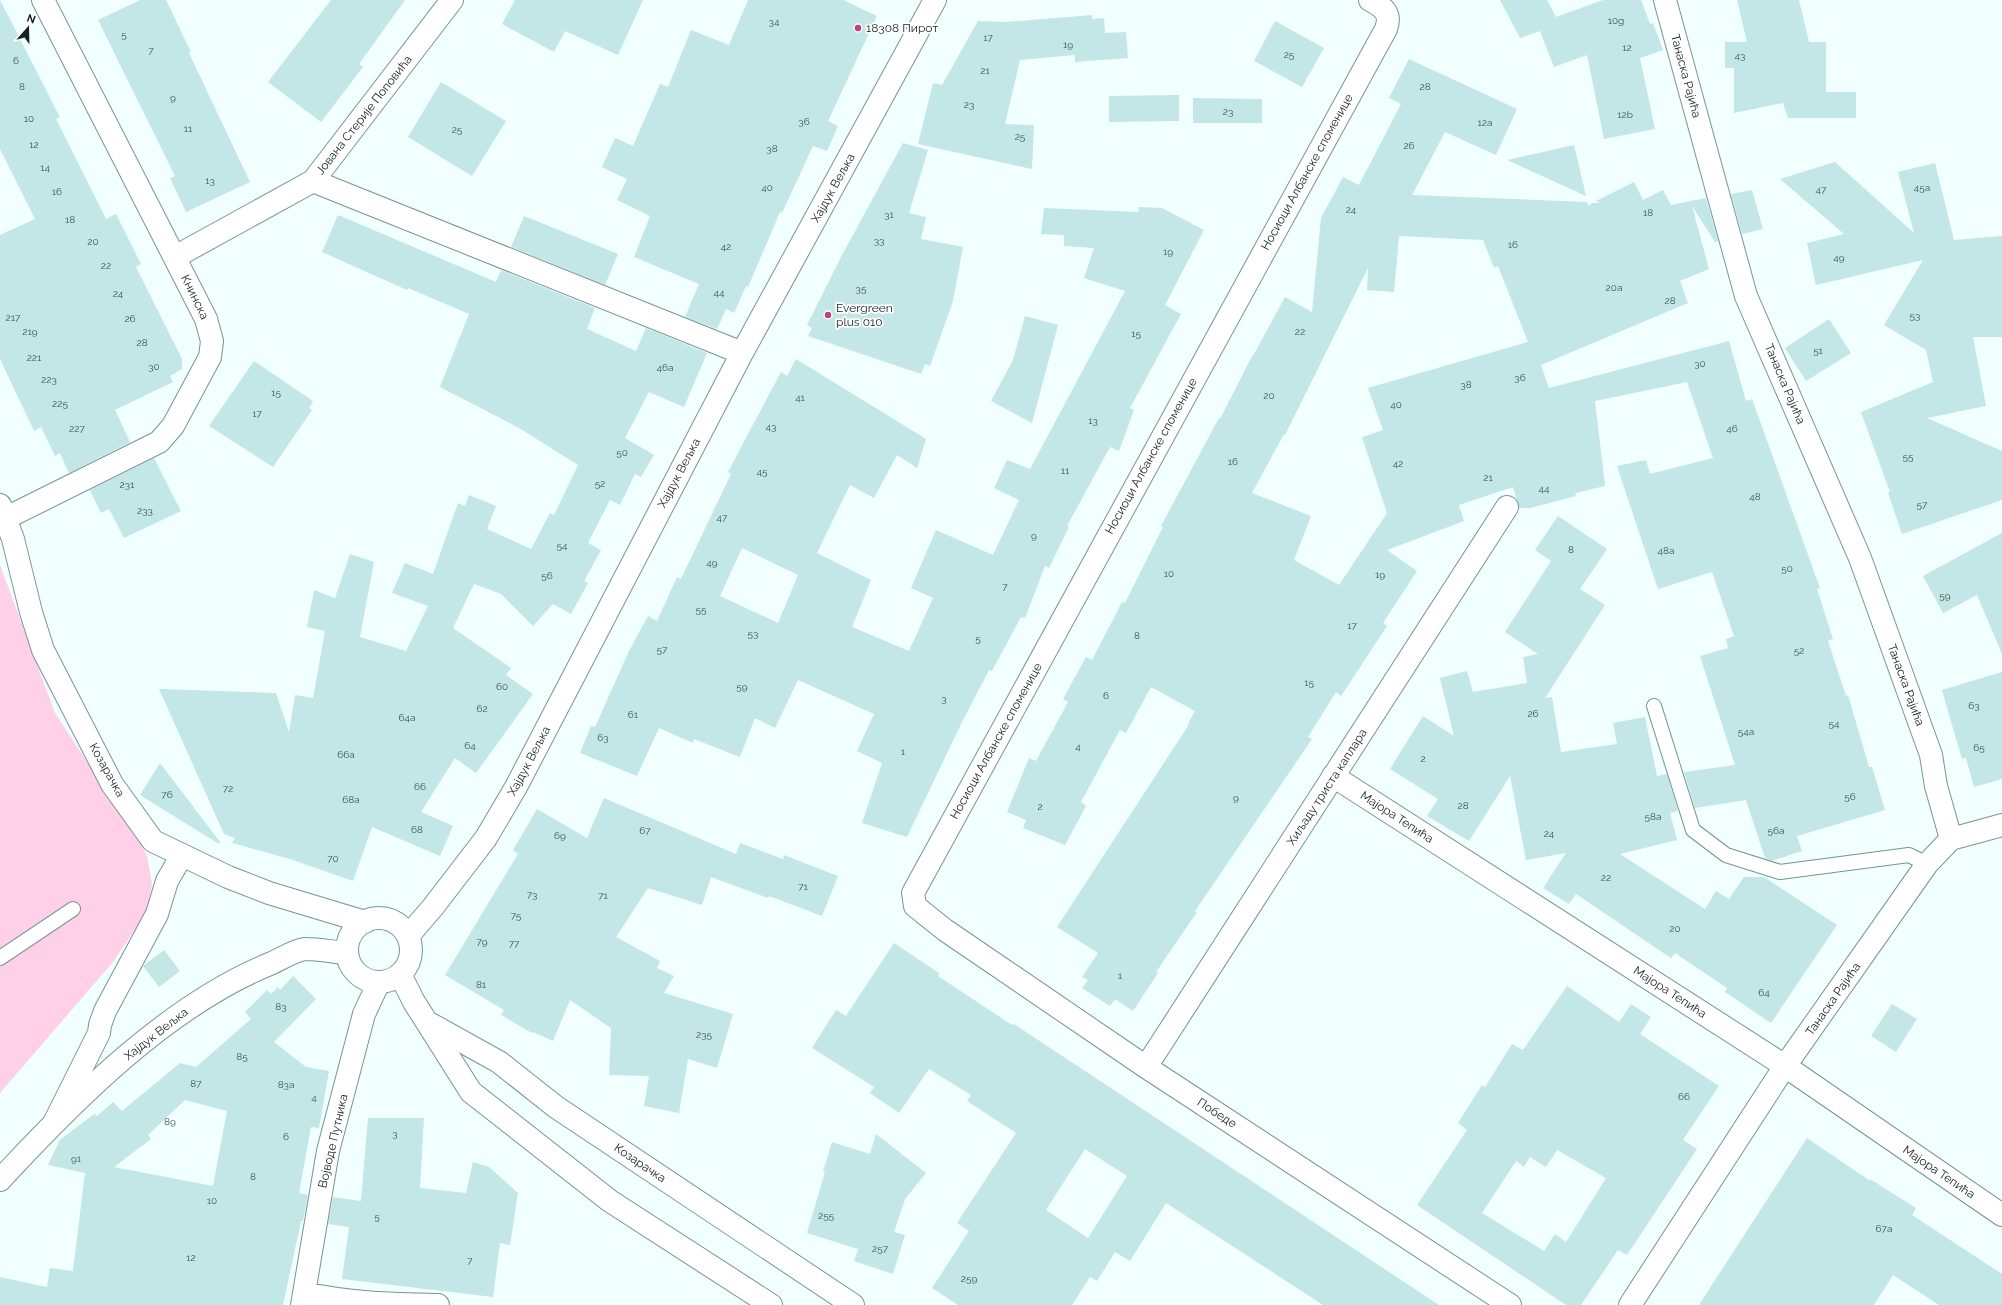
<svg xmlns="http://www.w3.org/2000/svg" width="2002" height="1305" font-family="Raleway,sans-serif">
  <rect width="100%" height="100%" fill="#f1fffe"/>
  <!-- green -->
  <path fill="#ffd0e7" d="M 0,565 L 55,713 L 140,842 L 147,856 L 152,884 L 147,912 L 113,962 L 0,1093 Z"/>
  <!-- building -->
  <path fill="#c3e6e6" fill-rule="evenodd" d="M 0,0 L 60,117 L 56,119 L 106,219 L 116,214 L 141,264 L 136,267 L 182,359 L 182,369 L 170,376 L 173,382 L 115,410 L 130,442 L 69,473 L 60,453 L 55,456 L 41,427 L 34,431 L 0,359 L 0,235 L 35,219 L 0,149 Z
    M 140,0 L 166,0 L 191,52 L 189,53 L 250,182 L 186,212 L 170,178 L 175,176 L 98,20 Z
    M 331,0 L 405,0 L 359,64 L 363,67 L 321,122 L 268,82 Z
    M 515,0 L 643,0 L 618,55 L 565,31 L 554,52 L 502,24 Z
    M 748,0 L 843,0 L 877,16 L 828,121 L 838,126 L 827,151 L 813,146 L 782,213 L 780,212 L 748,287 L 746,286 L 734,313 L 726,309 L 717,329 L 685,317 L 699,284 L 634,257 L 650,216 L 617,200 L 627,179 L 602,167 L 615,138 L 633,146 L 660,84 L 668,87 L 691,30 L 729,45 Z
    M 1500,0 L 1547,0 L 1556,17 L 1603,0 L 1641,0 L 1650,24 L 1653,23 L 1663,50 L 1640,58 L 1655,129 L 1604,139 L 1587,55 L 1554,67 L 1540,31 L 1520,38 Z
    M 1737,0 L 1799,0 L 1809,42 L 1826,42 L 1826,92 L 1856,92 L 1856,118 L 1788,118 L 1783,103 L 1734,113 L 1734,68 L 1725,68 L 1725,42 L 1747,42 Z
    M 1092,15 L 1092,19 L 1104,18 L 1105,33 L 1126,32 L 1128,58 L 1075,62 L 1075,55 L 1020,60 L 1005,124 L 1034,125 L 1032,169 L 918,144 L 933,83 L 942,85 L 978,21 L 1006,22 Z
    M 1275,21 L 1324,48 L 1302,87 L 1254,61 Z
    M 1409,59 L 1517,109 L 1496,155 L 1445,132 L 1412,195 L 1587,202 L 1588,205 L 1593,203 L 1601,203 L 1596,201 L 1634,182 L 1643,200 L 1663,190 L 1671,205 L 1706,198 L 1718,241 L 1715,242 L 1692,206 L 1709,269 L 1680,281 L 1688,303 L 1541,365 L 1549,388 L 1729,341 L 1746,401 L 1752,399 L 1820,588 L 1817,589 L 1833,639 L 1828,641 L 1846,696 L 1848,695 L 1869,767 L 1872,767 L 1885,810 L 1797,836 L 1802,851 L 1772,861 L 1765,858 L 1746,800 L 1695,808 L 1684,772 L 1735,765 L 1700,656 L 1728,648 L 1726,639 L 1734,636 L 1712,572 L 1658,589 L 1617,466 L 1646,460 L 1650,474 L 1713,458 L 1687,382 L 1595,401 L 1605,486 L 1575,493 L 1576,496 L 1530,508 L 1519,508 L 1513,487 L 1459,505 L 1464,521 L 1387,550 L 1417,571 L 1383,623 L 1387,626 L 1341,696 L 1336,692 L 1308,737 L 1312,739 L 1195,911 L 1197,912 L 1156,972 L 1158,973 L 1133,1011 L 1115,999 L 1110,1006 L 1082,988 L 1088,980 L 1082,977 L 1098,953 L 1057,927 L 1188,726 L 1187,726 L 1195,711 L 1151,687 L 1126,733 L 1120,730 L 1081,802 L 1086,806 L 1065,845 L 1023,828 L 1026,820 L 1007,812 L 1029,758 L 1036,761 L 1068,702 L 1063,699 L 1086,657 L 1092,660 L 1122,602 L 1125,603 L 1163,527 L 1161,526 L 1219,418 L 1220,419 L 1252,356 L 1253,356 L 1285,297 L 1312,312 L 1321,218 L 1343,177 L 1359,185 L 1401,104 L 1389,98 ZM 1399,236 L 1483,240 L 1494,268 L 1498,266 L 1528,342 L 1368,388 L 1383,430 L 1362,437 L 1387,513 L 1339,585 L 1294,560 L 1311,516 L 1252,493 L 1284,434 L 1285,435 L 1368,268 L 1367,290 L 1394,292 Z
    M 441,82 L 506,121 L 472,176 L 408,137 Z
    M 1179,95 L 1179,121 L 1109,122 L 1109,96 Z
    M 1193,98 L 1262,99 L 1262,123 L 1193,123 Z
    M 903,143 L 928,150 L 909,213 L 926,217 L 921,239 L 963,247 L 953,301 L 930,366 L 925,364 L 921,374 L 808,336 L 812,328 L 807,325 L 841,257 Z
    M 1574,145 L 1586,196 L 1507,160 Z
    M 1835,162 L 1914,233 L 1898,172 L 1935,163 L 1954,240 L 2002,236 L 2002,337 L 1973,337 L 1986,406 L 1927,418 L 2002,451 L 2002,500 L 1902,534 L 1888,493 L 1890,492 L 1861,412 L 1933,382 L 1926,350 L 1884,325 L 1923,260 L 1816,285 L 1807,243 L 1844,234 L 1780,179 Z
    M 1752,190 L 1763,229 L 1742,234 L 1731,194 Z
    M 1139,207 L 1162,208 L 1204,230 L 1165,305 L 1181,314 L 1130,408 L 1134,410 L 1119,451 L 1110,447 L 1067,526 L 1069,527 L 1049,568 L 1045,566 L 1025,618 L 1021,617 L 992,671 L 989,670 L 961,724 L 907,837 L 862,823 L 882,763 L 857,751 L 874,714 L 798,680 L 775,728 L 755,718 L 740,757 L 694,739 L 693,743 L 659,728 L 637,776 L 580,753 L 591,726 L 595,727 L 629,651 L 648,616 L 657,621 L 677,577 L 681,579 L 731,474 L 728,472 L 781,372 L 787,376 L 796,359 L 926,439 L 917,468 L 897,455 L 874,498 L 850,485 L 817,553 L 871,580 L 852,627 L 909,651 L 933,598 L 911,588 L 936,530 L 993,555 L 1019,500 L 994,488 L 1007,460 L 1030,469 L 1125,291 L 1084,278 L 1094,248 L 1064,246 L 1064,235 L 1041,234 L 1044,208 L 1138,212 ZM 742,548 L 798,575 L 778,623 L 720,596 Z
    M 338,215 L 496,282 L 501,270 L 595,308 L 587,329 L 636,351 L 646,328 L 707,353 L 684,407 L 649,392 L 625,438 L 654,455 L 641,477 L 635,474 L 620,505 L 610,500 L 588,543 L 601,550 L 584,581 L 588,583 L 571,614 L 553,604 L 533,626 L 501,594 L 474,584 L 453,628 L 511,668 L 506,675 L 533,694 L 476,773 L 455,758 L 421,812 L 453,826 L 440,856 L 372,827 L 353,881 L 290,859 L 232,843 L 235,838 L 224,834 L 159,689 L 276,693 L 289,732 L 295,695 L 313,698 L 325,631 L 307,627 L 314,590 L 335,598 L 350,554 L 374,562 L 360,637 L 406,651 L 428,606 L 392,593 L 405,563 L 433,574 L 458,503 L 465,506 L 469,495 L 496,506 L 487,529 L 531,549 L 550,513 L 554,515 L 578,465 L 519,428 L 440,387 L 469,314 L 408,288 L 407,290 L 322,252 Z
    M 524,216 L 618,254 L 605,285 L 511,247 Z
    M 1025,316 L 1058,325 L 1032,423 L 991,401 L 1013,360 Z
    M 1829,319 L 1851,353 L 1806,381 L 1785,348 Z
    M 254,361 L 313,401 L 309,408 L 312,410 L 273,467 L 209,426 Z
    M 154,458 L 181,511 L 124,538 L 109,509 L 101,513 L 90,490 Z
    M 1558,516 L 1607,549 L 1580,589 L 1605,605 L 1545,698 L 1552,697 L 1561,752 L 1617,744 L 1613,723 L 1645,717 L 1657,776 L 1667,774 L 1678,811 L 1670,813 L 1677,840 L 1620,854 L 1705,909 L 1716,891 L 1729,899 L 1744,877 L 1764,877 L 1837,925 L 1771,1023 L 1725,992 L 1727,988 L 1675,953 L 1671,958 L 1576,894 L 1569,904 L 1543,888 L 1566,853 L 1526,860 L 1510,776 L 1469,841 L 1427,816 L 1438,799 L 1390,769 L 1423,716 L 1454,736 L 1440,678 L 1467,671 L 1473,692 L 1527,683 L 1523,657 L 1538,654 L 1505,632 L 1551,561 L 1535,550 Z
    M 2002,533 L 2002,654 L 1977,595 L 1943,613 L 1923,576 Z
    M 2002,672 L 2002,779 L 1974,787 L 1966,758 L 1962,759 L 1942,690 Z
    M 160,763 L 220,842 L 219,844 L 140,795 Z
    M 604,798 L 736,854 L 740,843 L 783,859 L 784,855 L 838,876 L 822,916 L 769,896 L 768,898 L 711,877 L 702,905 L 648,888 L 616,937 L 660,961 L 657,968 L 674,976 L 664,993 L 733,1014 L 717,1068 L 688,1059 L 679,1113 L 644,1106 L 649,1076 L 609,1075 L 611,1028 L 570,1000 L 553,1041 L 533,1032 L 532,1033 L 501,1015 L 504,1010 L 445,975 L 518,854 L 513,850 L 537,809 L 587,838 Z
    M 894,943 L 939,973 L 938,976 L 1012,1025 L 1014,1024 L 1026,1032 L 1439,1305 L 1323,1305 L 1166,1203 L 1130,1261 L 1115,1252 L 1097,1281 L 1090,1277 L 1072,1305 L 958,1305 L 932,1288 L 969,1231 L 957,1223 L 1016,1133 L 967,1101 L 971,1095 L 929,1069 L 899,1113 L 870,1093 L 874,1087 L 812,1048 L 836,1010 L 846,1016 ZM 1085,1149 L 1127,1176 L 1088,1238 L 1046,1210 Z
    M 164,950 L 180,971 L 159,987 L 143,966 Z
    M 293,976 L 316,999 L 274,1042 L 306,1067 L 329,1071 L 319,1128 L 311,1127 L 299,1193 L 308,1195 L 303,1221 L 301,1221 L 283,1305 L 0,1305 L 0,1277 L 47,1287 L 50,1268 L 73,1271 L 85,1173 L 48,1165 L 60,1140 L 94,1114 L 97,1116 L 113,1102 L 122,1111 L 180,1063 L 196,1067 L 251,1019 L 245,1012 L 267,990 L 271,994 L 278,987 L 280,990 ZM 185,1100 L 227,1111 L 213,1186 L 114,1167 L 151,1139 L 148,1135 Z
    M 1567,986 L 1619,1022 L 1631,1004 L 1651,1017 L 1640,1034 L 1719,1086 L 1683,1140 L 1697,1149 L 1627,1255 L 1618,1250 L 1581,1305 L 1566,1305 L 1417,1205 L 1467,1130 L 1458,1123 L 1482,1085 L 1485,1087 L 1512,1044 L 1523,1050 ZM 1557,1150 L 1606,1178 L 1566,1242 L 1555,1234 L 1544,1251 L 1482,1213 L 1516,1161 L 1524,1167 L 1530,1157 L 1546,1167 Z
    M 1892,1004 L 1917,1019 L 1896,1052 L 1871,1036 Z
    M 368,1118 L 424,1118 L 420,1188 L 466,1193 L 473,1162 L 489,1167 L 518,1193 L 510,1245 L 500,1243 L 493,1297 L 342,1279 L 349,1227 L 328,1224 L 333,1197 L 361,1201 Z
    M 876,1134 L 926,1173 L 905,1199 L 894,1232 L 905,1235 L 893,1274 L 854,1261 L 858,1249 L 807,1233 L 825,1172 L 823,1171 L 832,1142 L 870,1154 Z
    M 1807,1138 L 1870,1181 L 1870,1179 L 1916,1208 L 1912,1215 L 2002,1274 L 2002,1305 L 1939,1305 L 1893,1275 L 1874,1305 L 1699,1305 Z"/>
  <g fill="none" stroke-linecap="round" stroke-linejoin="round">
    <defs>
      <path id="service" d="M 1654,706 L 1693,830 L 1726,855 L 1780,872 L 1909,855 L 1927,864
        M 0,958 L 73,909"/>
      <path id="minor" d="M 1370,0 C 1383,7 1392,13 1386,29 L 913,893 L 915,906 L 945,930 L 1146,1067 L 1510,1305
        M 1665,0 L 1746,296 L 1860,558 L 1931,755 L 1936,786 L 1951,839
        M 313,181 L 742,353
        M 175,257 L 313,181 L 452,0
        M 6,518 L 159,442 L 173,426 L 210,357 L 212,341 L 206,319 L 43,0
        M 1333,776 L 1785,1066 L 2002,1215
        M 408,936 L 433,907 L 486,838 L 516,787 L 742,353 L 935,0
        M 1146,1067 L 1507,507
        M 0,1180 C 75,1099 168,1005 272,963 C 281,959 295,950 305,949 C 319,949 334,952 347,953
        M 304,1293 C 347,1303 393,1304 438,1305
        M 302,1305 L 328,1151 L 364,1014 L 379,982
        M 1630,1305 L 1785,1066 L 1927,864 L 1951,839 L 2002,825"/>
      <path id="tertiary" d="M 0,505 L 13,539 L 31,612 L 43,650 L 112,784 L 153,841 L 228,877 L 269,893 L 365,922
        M347 950a32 32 0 1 1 64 0a32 32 0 1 1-64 0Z
        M 400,974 L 414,1002 L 471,1092 L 610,1201 L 771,1305
        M 427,1022 L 499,1062 L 556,1107 L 853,1305
        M 55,1121 L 99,1033 L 100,1025 L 105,1011 L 157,914 L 167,881 L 182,855"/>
    </defs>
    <!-- service casing -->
    <use href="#service" stroke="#759595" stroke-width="16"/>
    <!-- minor casing -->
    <use href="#minor" stroke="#759595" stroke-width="24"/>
    <!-- tertiary casing -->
    <use href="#tertiary" stroke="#759595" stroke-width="24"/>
    <!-- service -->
    <use href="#service" stroke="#fff" stroke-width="14"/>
    <!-- minor -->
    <use href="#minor" stroke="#fff" stroke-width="22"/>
    <!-- tertiary -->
    <use href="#tertiary" stroke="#fff" stroke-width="22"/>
  </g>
  <!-- markers -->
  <g fill="#bd3e8a" stroke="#fff" stroke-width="1.5">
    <circle cx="858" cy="28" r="4"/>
    <circle cx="828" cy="315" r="4"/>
  </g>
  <g text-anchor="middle" stroke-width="3.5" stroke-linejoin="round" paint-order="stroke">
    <!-- number labels -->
    <g font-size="10" fill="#405353">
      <text x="1616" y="24">10g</text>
      <text x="774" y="25">34</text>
      <text x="124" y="38">5</text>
      <text x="988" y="41">17</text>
      <text x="1068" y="48">19</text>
      <text x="1627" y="51">12</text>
      <text x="151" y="54">7</text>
      <text x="1289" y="58">25</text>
      <text x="1740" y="59">43</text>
      <text x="16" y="64">6</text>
      <text x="985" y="74">21</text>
      <text x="22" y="90">8</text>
      <text x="1425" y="90">28</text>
      <text x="173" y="101">9</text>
      <text x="969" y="108">23</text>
      <text x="1228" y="115">23</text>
      <text x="1625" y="118">12b</text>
      <text x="29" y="122">10</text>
      <text x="804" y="125">36</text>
      <text x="1485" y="126">12a</text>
      <text x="188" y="132">11</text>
      <text x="457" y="133">25</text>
      <text x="1020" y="140">25</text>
      <text x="34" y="148">12</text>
      <text x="1409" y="149">26</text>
      <text x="772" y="152">38</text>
      <text x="45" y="171">14</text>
      <text x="210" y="184">13</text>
      <text x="767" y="191">40</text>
      <text x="1922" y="191">45a</text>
      <text x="1821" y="193">47</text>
      <text x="57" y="195">16</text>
      <text x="1351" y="213">24</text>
      <text x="1648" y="216">18</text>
      <text x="889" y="218">31</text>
      <text x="70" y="223">18</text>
      <text x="879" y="244">33</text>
      <text x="93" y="245">20</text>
      <text x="1513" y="248">16</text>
      <text x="726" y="250">42</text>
      <text x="1168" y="255">19</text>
      <text x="1839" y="261">49</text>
      <text x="106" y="269">22</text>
      <text x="1614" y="291">20a</text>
      <text x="861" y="292">35</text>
      <text x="719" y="296">44</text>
      <text x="118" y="297">24</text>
      <text x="1670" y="304">28</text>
      <text x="1915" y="319">53</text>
      <text x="13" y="321">217</text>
      <text x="130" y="322">26</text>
      <text x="30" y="335">219</text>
      <text x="1300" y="335">22</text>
      <text x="1136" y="337">15</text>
      <text x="142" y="346">28</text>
      <text x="1818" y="354">51</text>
      <text x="34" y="361">221</text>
      <text x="1700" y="367">30</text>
      <text x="154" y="370">30</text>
      <text x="665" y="371">46a</text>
      <text x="1520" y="381">36</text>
      <text x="49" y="383">223</text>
      <text x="1466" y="388">38</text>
      <text x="276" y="396">15</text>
      <text x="1269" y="399">20</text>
      <text x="800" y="401">41</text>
      <text x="60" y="407">225</text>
      <text x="1396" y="408">40</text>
      <text x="257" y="417">17</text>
      <text x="1093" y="424">13</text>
      <text x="771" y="430">43</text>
      <text x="77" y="432">227</text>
      <text x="1732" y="432">46</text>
      <text x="622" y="456">50</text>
      <text x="1908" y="460">55</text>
      <text x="1233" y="465">16</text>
      <text x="1398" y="467">42</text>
      <text x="1065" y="474">11</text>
      <text x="762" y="475">45</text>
      <text x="1488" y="481">21</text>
      <text x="600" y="487">52</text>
      <text x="127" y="488">231</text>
      <text x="1544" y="492">44</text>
      <text x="1755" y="500">48</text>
      <text x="1922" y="508">57</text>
      <text x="145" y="514">233</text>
      <text x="722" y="521">47</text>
      <text x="1034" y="539">9</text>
      <text x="562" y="549">54</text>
      <text x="1571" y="553">8</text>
      <text x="1666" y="554">48a</text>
      <text x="712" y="566">49</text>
      <text x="1787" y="572">50</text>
      <text x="1169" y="577">10</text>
      <text x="1380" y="578">19</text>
      <text x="547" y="579">56</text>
      <text x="1005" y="590">7</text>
      <text x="1945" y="599">59</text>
      <text x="701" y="613">55</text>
      <text x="1352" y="629">17</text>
      <text x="753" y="637">53</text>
      <text x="1137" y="639">8</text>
      <text x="978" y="642">5</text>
      <text x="662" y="653">57</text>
      <text x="1799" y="654">52</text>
      <text x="1309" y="686">15</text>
      <text x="502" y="690">60</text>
      <text x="742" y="690">59</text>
      <text x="1106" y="699">6</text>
      <text x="944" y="702">3</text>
      <text x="1974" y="709">63</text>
      <text x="482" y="712">62</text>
      <text x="1533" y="717">26</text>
      <text x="633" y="718">61</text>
      <text x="407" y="721">64a</text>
      <text x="1834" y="727">54</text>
      <text x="1746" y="735">54a</text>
      <text x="603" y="741">63</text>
      <text x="470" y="749">64</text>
      <text x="1078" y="750">4</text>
      <text x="1979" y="751">65</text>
      <text x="903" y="755">1</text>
      <text x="346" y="758">66a</text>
      <text x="1423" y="762">2</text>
      <text x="420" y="790">66</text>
      <text x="228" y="792">72</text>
      <text x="167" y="798">76</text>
      <text x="1850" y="800">56</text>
      <text x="1236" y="801">9</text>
      <text x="351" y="803">68a</text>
      <text x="1463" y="809">28</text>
      <text x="1040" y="810">2</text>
      <text x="1653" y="820">58a</text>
      <text x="417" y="833">68</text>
      <text x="645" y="834">67</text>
      <text x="1776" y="834">56a</text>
      <text x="1549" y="837">24</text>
      <text x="560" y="839">69</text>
      <text x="333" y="862">70</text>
      <text x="1606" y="881">22</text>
      <text x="803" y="890">71</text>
      <text x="532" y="898">73</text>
      <text x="603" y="899">71</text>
      <text x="516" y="919">75</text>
      <text x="1675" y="932">20</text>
      <text x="482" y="945">79</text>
      <text x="514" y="947">77</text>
      <text x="1120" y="979">1</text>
      <text x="481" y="988">81</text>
      <text x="1764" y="996">64</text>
      <text x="281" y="1010">83</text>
      <text x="704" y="1038">235</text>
      <text x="242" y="1060">85</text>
      <text x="196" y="1087">87</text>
      <text x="286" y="1088">83a</text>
      <text x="1684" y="1100">66</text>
      <text x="314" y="1101">4</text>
      <text x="170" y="1125">89</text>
      <text x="395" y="1137">3</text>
      <text x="286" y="1140">6</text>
      <text x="76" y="1162">91</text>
      <text x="253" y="1180">8</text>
      <text x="212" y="1204">10</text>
      <text x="826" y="1219">255</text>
      <text x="377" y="1220">5</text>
      <text x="1884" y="1232">67a</text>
      <text x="880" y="1252">257</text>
      <text x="191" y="1261">12</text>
      <text x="470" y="1264">7</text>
      <text x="969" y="1282">259</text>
    </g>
    <!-- poi labels -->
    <g font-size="12" fill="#152222" stroke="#fff" text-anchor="start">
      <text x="866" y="32">18308 Пирот</text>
      <text x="836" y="312">Evergreen<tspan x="836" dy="14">plus 010</tspan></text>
    </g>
    <!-- street labels -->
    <g font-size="12" fill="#152222" stroke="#fff">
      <text transform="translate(1686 76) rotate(75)" y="4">Танаска Рајића</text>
      <text transform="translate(364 115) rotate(-52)" y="4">Јована Стерије Поповића</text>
      <text transform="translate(1307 172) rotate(-61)" y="4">Носиоци Албанске споменице</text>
      <text transform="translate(833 188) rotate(-61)" y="4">Хајдук Вељка</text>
      <text transform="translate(195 297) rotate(64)" y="4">Книнска</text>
      <text transform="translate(1785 384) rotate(67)" y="4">Танаска Рајића</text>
      <text transform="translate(1151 456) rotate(-61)" y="4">Носиоци Албанске споменице</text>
      <text transform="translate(679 473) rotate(-62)" y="4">Хајдук Вељка</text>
      <text transform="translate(1906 685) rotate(70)" y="4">Танаска Рајића</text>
      <text transform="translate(996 741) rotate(-61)" y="4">Носиоци Албанске споменице</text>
      <text transform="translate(529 761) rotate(-62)" y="4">Хајдук Вељка</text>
      <text transform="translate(107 770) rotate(61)" y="4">Козарачка</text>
      <text transform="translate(1327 787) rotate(-57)" y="4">Хиљаду триста каплара</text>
      <text transform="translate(1397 817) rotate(33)" y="4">Мајора Тепића</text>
      <text transform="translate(1670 992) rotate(33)" y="4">Мајора Тепића</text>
      <text transform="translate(1833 999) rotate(-55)" y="4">Танаска Рајића</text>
      <text transform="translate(156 1034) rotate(-38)" y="4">Хајдук Вељка</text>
      <text transform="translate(1217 1113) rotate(33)" y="4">Победе</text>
      <text transform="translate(333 1141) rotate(-77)" y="4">Војводе Путника</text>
      <text transform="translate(640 1163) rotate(34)" y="4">Козарачка</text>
      <text transform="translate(1939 1172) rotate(34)" y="4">Мајора Тепића</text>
    </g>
  </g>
  <!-- north arrow -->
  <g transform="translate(28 28) rotate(20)" stroke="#ffffff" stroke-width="3" paint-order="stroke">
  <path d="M0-3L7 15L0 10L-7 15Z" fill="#152222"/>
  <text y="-6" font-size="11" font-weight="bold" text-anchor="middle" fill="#152222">N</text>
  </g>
</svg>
